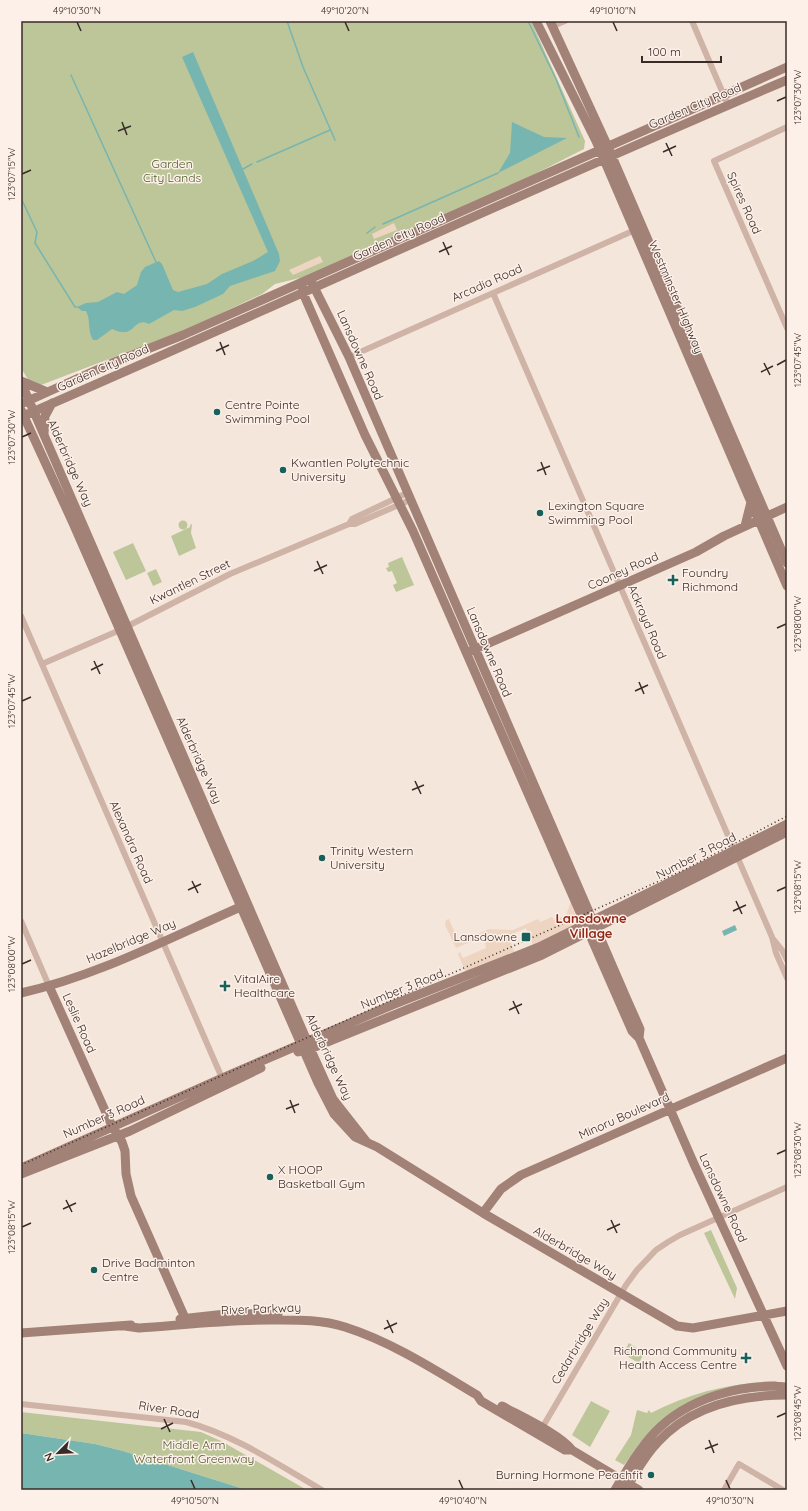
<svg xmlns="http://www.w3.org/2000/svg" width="808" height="1511" font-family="Quicksand,sans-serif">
  <rect width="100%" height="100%" fill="#f5e6db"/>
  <!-- green -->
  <path fill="#bcc699" d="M 21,21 L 531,21 L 585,141 L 584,149 L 533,175 L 308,276 L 275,284 L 262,294 L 190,328 L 41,385 L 29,381 L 21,368 Z
    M178.5 525a4.5 4.5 0 1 1 9 0a4.5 4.5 0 1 1-9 0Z
    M 192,524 L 191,533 L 196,548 L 179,556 L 171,536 L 190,527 L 190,525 Z
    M 133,543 L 146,571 L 126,580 L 113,552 Z
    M 402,557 L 414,585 L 396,592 L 393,585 L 397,583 L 392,571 L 388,572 L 386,568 L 389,567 L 388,563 Z
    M 156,569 L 162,582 L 153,586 L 147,573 Z
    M 711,1230 L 737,1288 L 735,1299 L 704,1233 Z
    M 629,1343 L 644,1353 L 639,1363 L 623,1354 Z
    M 776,1381 L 777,1382 L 708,1395 L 640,1443 L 624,1465 L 615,1460 L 631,1435 L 637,1410 L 647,1413 L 649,1410 L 651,1413 C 692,1392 731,1383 776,1381 Z
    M 591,1401 L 610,1411 L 590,1447 L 572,1435 Z
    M 21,1412 L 201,1432 L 221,1441 L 307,1490 L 247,1490 L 123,1451 L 95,1444 L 21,1433 Z"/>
  <!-- plaza -->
  <path fill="#eed5c1" d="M 394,223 L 397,230 L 374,239 L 372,234 Z
    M 320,256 L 323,262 L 293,275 L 289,270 Z
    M 571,902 L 577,919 L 573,925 L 533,946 L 526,928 L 508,936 L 515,953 L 467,972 L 464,969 L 458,954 L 460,952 L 463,958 L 486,948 L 485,943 L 494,939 L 492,933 L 456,948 L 445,925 L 446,920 L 449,919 L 459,942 L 489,929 L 513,930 L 538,919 L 540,922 L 552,917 L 554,920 L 566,915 Z"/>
  <!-- water -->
  <path fill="#77b5b0" d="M 193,52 L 279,254 L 280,261 L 275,271 L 230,286 L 223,294 L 195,307 L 182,311 L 174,310 L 149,324 C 135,317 135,334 122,332 C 119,332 115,330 112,329 L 97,340 L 93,340 C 87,330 91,320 86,311 L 82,311 L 77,307 L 86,303 L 98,302 L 117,292 L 124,294 L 137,285 L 141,272 L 145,267 L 159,261 L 162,264 L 173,290 L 178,292 L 207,284 L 222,274 L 253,261 L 268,252 L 182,57 Z
    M 512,122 L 544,137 L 567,138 L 498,173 L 510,153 Z
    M 735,925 L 737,930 L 724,936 L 722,931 Z
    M 21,1433 L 95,1444 L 123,1451 L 247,1490 L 21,1490 Z"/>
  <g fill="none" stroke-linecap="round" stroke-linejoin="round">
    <!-- stream -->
    <path stroke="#77b5b0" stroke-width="1.5" d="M 287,21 L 303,67 L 335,140
      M 528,21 L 556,79 L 579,137
      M 71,75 L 156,262
      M 257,162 L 330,130
      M 243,169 L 252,164
      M 21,198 L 37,232 L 35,243 L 75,307 L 77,307
      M 383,224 L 498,173
      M 367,233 L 375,227"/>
    <!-- street -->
    <path stroke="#ceb3a6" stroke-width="6" d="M 692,21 L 728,105
      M 553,26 L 565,21
      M 787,127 L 714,161 L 787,328
      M 493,293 L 772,937 L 776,953 L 787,978
      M 349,357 L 635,230
      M 349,524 L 352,519 L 407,493
      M 21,616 L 222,1078
      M 42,664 L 120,630 L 230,574 L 349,524 L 355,524 L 410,500
      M 21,921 L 49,986
      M 774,940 L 782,950 L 787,960
      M 21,1404 L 186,1422 C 235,1435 279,1465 322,1490
      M 542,1428 L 626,1285 L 637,1270 L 656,1250 L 668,1242 L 680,1235 L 787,1187
      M 724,1490 L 739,1464 L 783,1490"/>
    <!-- secondary -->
    <path stroke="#a28177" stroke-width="9" d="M 536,21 L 596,141 L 787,586
      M 550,21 L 608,147 L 787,563
      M 302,282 L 303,293 L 365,435 L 413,531 L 632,1031 L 639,1038 L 694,1164 L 787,1366
      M 312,283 L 349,357 L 628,1002 L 640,1029 L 639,1038
      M 21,381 L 47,392
      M 21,382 L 314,1057 L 333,1099 L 366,1141
      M 21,404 L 112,363 L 183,335 L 787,67
      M 21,410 L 73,523 L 318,1083 L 334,1114 L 355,1137 L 377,1147 L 483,1213 L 677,1326 L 693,1328 L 787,1311
      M 21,417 C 277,306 530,189 787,80
      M 44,434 L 45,416 L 52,403
      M 745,526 L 751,502
      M 471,651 L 696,552 L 724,536 L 787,507
      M 49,986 L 112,1126 L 122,1142 L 125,1151 L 126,1174 L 131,1196 L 185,1318
      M 21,993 C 100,975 171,937 245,905
      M 298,1052 L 310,1049 L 542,955 L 787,832
      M 21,1168 L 222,1078 L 392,1005 L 539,947 L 787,824
      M 21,1174 L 130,1131 L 261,1068
      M 483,1213 L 501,1189 L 521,1175 L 787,1058
      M 180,1319 L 235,1313 L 278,1315
      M 125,1326 L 139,1328 C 182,1325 226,1320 270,1320 C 295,1320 320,1319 345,1327 C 392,1342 435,1370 477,1395 L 481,1401 L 565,1450 L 572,1450
      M 21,1333 L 131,1325
      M 502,1406 C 520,1416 560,1434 572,1450 L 639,1490
      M 615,1490 C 627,1470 639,1449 655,1432 C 688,1398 741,1383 787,1387
      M 625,1490 C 636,1473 644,1456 658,1442 C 691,1406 740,1395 787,1395"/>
    <!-- rail -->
    <path stroke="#392b27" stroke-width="1.5" stroke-dasharray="1 3" stroke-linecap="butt" d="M 21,1165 L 684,870 L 787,816"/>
  </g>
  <!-- ticks -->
  <path fill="none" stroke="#392b27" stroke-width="1.5" d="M 77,22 L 81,31M 345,22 L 349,31M 613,22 L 617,31M 777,101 L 786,97M 122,122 L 127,135M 118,131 L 131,126M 666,143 L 672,156M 663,152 L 676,146M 22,174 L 31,170M 443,242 L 449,255M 439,252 L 452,246M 220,342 L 225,355M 216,351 L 229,345M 764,363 L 770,375M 777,365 L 786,360M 761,372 L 773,366M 22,437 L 31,433M 541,462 L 546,475M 537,471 L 550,466M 317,561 L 323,574M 314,571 L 327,565M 777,628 L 786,624M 94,661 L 100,674M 91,670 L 103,664M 639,682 L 644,694M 635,691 L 648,685M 22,701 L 31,697M 415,781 L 421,794M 412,790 L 424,785M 192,881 L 198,893M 188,890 L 201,884M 777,891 L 786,887M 736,901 L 742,914M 733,911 L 746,905M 22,964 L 31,960M 513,1001 L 519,1014M 509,1010 L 522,1004M 290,1100 L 295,1113M 286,1109 L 299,1104M 777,1154 L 786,1150M 66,1200 L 72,1212M 63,1209 L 76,1203M 611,1220 L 617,1233M 22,1227 L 31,1223M 607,1230 L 620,1224M 387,1320 L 393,1333M 384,1329 L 397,1323M 777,1417 L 786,1413M 164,1419 L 170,1432M 161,1429 L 173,1423M 709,1440 L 714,1453M 705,1449 L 718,1444M 191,1480 L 195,1489M 459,1480 L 463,1489M 726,1480 L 730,1489"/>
  <!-- markers -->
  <g fill="#18605c" stroke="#fcf0e8" stroke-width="1.5">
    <circle cx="217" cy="412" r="4"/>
    <circle cx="283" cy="470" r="4"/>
    <circle cx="540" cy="513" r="4"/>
    <path d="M671 574h4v4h4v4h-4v4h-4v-4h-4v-4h4z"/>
    <circle cx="322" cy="858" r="4"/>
    <rect x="521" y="932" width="10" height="10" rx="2"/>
    <path d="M223 980h4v4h4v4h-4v4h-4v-4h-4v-4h4z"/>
    <circle cx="270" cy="1177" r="4"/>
    <circle cx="94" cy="1270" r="4"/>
    <path d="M744 1352h4v4h4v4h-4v4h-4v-4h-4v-4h4z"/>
    <circle cx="651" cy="1475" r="4"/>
  </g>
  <g text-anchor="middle" stroke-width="3" stroke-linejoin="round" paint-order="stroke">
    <!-- street labels -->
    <g font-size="12" fill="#392b27" stroke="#fcf0e8">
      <text transform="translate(695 106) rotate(-23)" y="4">Garden City Road</text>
      <text transform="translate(744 203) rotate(66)" y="4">Spires Road</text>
      <text transform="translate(399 237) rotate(-24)" y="4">Garden City Road</text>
      <text transform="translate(487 283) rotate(-24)" y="4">Arcadia Road</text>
      <text transform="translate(676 297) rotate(67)" y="4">Westminster Highway</text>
      <text transform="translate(360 355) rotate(66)" y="4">Lansdowne Road</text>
      <text transform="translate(103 368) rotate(-24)" y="4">Garden City Road</text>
      <text transform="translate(70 463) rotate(66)" y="4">Alderbridge Way</text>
      <text transform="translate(623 571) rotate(-24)" y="4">Cooney Road</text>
      <text transform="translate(190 582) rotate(-26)" y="4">Kwantlen Street</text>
      <text transform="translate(647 622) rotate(67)" y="4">Ackroyd Road</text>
      <text transform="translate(489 652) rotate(67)" y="4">Lansdowne Road</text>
      <text transform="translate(199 760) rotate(66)" y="4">Alderbridge Way</text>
      <text transform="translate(131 842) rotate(66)" y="4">Alexandra Road</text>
      <text transform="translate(696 856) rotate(-27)" y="4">Number 3 Road</text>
      <text transform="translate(131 941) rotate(-23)" y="4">Hazelbridge Way</text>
      <text transform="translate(402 989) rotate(-22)" y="4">Number 3 Road</text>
      <text transform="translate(79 1023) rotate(66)" y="4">Leslie Road</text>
      <text transform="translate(329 1057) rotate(65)" y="4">Alderbridge Way</text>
      <text transform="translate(624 1116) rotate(-24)" y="4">Minoru Boulevard</text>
      <text transform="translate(104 1117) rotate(-24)" y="4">Number 3 Road</text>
      <text transform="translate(723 1198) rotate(65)" y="4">Lansdowne Road</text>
      <text transform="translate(575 1253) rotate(30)" y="4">Alderbridge Way</text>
      <text transform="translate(261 1309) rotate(-2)" y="4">River Parkway</text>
      <text transform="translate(580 1341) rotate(-59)" y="4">Cedarbridge Way</text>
      <text transform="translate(169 1410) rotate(9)" y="4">River Road</text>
    </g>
    <!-- park labels -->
    <g font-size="12" fill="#4e5b28" stroke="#fcf0e8">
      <text x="172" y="168">Garden<tspan x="172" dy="14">City Lands</tspan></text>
      <text x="194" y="1449">Middle Arm<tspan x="194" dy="14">Waterfront Greenway</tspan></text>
    </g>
    <!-- poi labels -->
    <g font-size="12" fill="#392b27" stroke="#fcf0e8" text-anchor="start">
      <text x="225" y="409">Centre Pointe<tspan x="225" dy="14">Swimming Pool</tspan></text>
      <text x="291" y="467">Kwantlen Polytechnic<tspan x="291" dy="14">University</tspan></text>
      <text x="548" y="510">Lexington Square<tspan x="548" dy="14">Swimming Pool</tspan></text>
      <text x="682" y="577">Foundry<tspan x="682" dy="14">Richmond</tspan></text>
      <text x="330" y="855">Trinity Western<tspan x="330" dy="14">University</tspan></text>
      <text x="517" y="941" text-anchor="end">Lansdowne</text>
      <text x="234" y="983">VitalAire<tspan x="234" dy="14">Healthcare</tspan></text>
      <text x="278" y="1174">X HOOP<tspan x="278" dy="14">Basketball Gym</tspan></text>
      <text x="102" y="1267">Drive Badminton<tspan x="102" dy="14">Centre</tspan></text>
      <text x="737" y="1355" text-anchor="end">Richmond Community<tspan x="737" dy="14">Health Access Centre</tspan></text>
      <text x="643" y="1479" text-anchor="end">Burning Hormone Peachfit</text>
    </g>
    <!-- neighbourhood labels -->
    <g font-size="13" font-weight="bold" fill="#922617" stroke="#fcf0e8">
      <text x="591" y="923">Lansdowne<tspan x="591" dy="15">Village</tspan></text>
    </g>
  </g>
  <!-- border -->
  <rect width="808" height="1511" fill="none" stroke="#fcf0e8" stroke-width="44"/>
  <!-- north arrow -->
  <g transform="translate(58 1453) rotate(246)" stroke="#fcf0e8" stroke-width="3" paint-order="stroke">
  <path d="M0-3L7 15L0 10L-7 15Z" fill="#392b27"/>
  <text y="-6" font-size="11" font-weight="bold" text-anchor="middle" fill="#392b27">N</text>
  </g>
  <!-- scale -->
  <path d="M642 56v6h79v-6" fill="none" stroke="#392b27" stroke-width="2"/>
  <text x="648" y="56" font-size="12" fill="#392b27" stroke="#fcf0e8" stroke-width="3" paint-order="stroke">100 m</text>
  <rect x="22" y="22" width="764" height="1467" fill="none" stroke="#392b27" stroke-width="1.5"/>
  <g font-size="10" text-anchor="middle" fill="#392b27">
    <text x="77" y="14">49°10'30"N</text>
    <text x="345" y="14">49°10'20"N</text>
    <text x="613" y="14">49°10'10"N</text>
    <text transform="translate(797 97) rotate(-90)" y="4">123°07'30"W</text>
    <text transform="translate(11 174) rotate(-90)" y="4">123°07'15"W</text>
    <text transform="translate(797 360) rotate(-90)" y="4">123°07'45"W</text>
    <text transform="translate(11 437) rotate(-90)" y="4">123°07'30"W</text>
    <text transform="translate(797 624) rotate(-90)" y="4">123°08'00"W</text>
    <text transform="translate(11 701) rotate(-90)" y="4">123°07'45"W</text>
    <text transform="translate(797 887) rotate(-90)" y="4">123°08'15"W</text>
    <text transform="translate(11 964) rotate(-90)" y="4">123°08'00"W</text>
    <text transform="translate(797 1150) rotate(-90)" y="4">123°08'30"W</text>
    <text transform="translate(11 1227) rotate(-90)" y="4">123°08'15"W</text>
    <text transform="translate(797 1413) rotate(-90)" y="4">123°08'45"W</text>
    <text x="195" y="1504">49°10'50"N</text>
    <text x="463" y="1504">49°10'40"N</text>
    <text x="730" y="1504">49°10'30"N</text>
  </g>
</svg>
